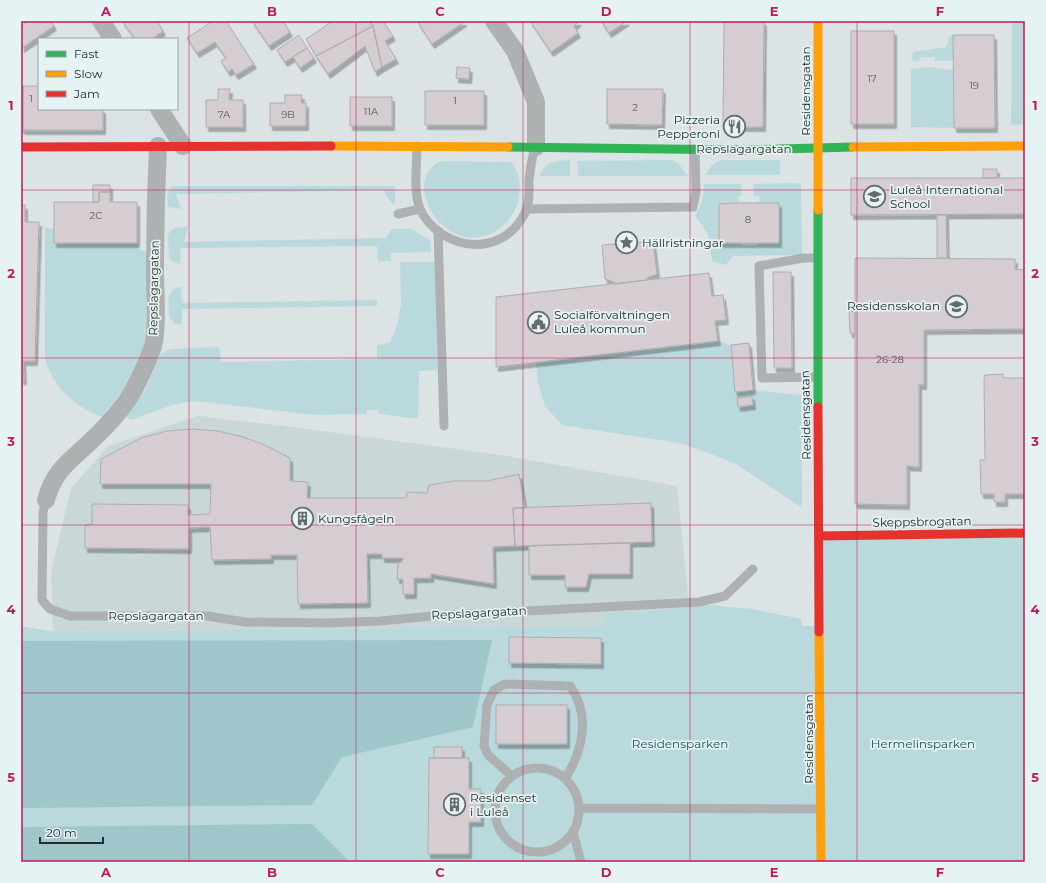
<svg xmlns="http://www.w3.org/2000/svg" width="1046" height="883" font-family="Montserrat,sans-serif">
  <defs>
    <filter id="shadow"><feDropShadow dx="2.5" dy="4.5" stdDeviation="0" flood-color="#0004"/></filter>
  </defs>
  <rect width="100%" height="100%" fill="#dce3e4"/>
  <!-- built -->
  <path fill="#c9d7d9" d="M 198,416 L 285,426 L 501,455 L 677,486 L 691,625 L 53,632 L 51,573 L 71,488 L 108,446 Z"/>
  <!-- green -->
  <path fill="#bad9dc" d="M 1012,21 L 1025,21 L 1025,124 L 1011,125 Z
    M 953,35 L 953,61 L 935,61 L 935,57 L 920,57 L 919,61 L 912,61 L 913,52 L 946,47 L 949,38 Z
    M 929,67 L 953,70 L 954,128 L 911,127 L 911,69 Z
    M 570,160 L 570,176 L 540,176 C 545,161 556,161 570,160 Z
    M 672,160 L 678,163 L 688,176 L 578,176 L 577,161 Z
    M 720,160 L 780,160 L 780,175 L 705,175 L 712,165 Z
    M 441,161 L 510,162 C 521,171 521,187 518,201 C 515,213 508,223 497,230 C 447,263 397,181 441,161 Z
    M 798,183 L 801,185 L 802,255 L 733,256 L 726,265 L 712,261 L 708,234 L 695,215 C 702,203 704,198 704,184 L 742,184 L 741,196 L 738,196 L 738,203 L 719,204 L 719,243 L 742,243 L 742,246 L 757,246 L 758,243 L 779,242 L 779,203 L 759,203 L 760,196 L 754,196 L 754,184 Z
    M 171,186 L 395,186 L 395,204 L 391,203 L 383,190 L 176,194 L 181,209 L 168,207 L 167,197 Z
    M 188,226 L 184,242 L 386,238 L 391,229 L 411,229 L 430,240 L 431,252 L 391,253 L 391,261 L 378,261 L 377,246 L 181,248 L 180,264 L 171,261 L 169,257 L 168,234 L 174,228 Z
    M 45,228 L 54,229 L 55,243 L 137,243 L 139,249 L 146,252 C 146,284 149,318 143,349 C 137,375 118,397 102,417 C 74,406 55,389 45,360 Z
    M 400,262 L 435,262 L 437,370 L 419,371 L 418,419 L 379,414 L 378,410 L 367,410 L 366,414 L 315,415 L 195,401 L 172,405 L 131,420 L 126,417 L 127,413 L 145,390 L 161,354 L 171,349 L 219,347 L 221,362 L 377,359 L 377,345 L 390,343 L 397,325 L 401,305 Z
    M 181,287 L 182,303 L 377,300 L 377,306 L 182,309 L 182,324 L 175,324 L 169,316 C 169,305 165,288 181,287 Z
    M 718,341 L 731,345 L 736,391 L 753,390 L 801,395 L 802,508 L 736,464 L 701,450 L 679,443 L 562,425 L 545,406 L 538,383 L 536,362 Z
    M 1025,532 L 1025,862 L 21,862 L 21,626 L 54,632 L 603,626 L 605,612 L 644,612 L 709,605 L 752,609 L 801,619 L 802,626 L 819,626 L 821,539 Z"/>
  <!-- forest -->
  <path fill="#9fc7cb" d="M 492,640 L 473,727 L 342,757 L 312,805 L 21,808 L 21,641 Z
    M 312,824 L 350,862 L 21,862 L 21,827 Z"/>
  <!-- building -->
  <path fill="#d5cdd1" stroke="#acadae" filter="url(#shadow)" d="M 28,21 L 51,21 L 54,26 L 22,48 L 21,26 Z
    M 122,21 L 157,21 L 163,31 L 152,39 L 135,39 Z
    M 213,21 L 226,21 L 254,64 L 236,75 L 232,69 L 228,72 L 221,61 L 226,58 L 215,42 L 197,53 L 187,38 Z
    M 252,21 L 283,21 L 290,32 L 269,46 Z
    M 333,21 L 369,21 L 373,26 L 316,56 L 306,39 Z
    M 369,21 L 383,21 L 393,36 L 385,41 L 396,59 L 382,67 L 373,26 Z
    M 417,21 L 464,21 L 464,22 L 432,44 Z
    M 530,21 L 579,21 L 574,26 L 578,33 L 551,52 Z
    M 601,21 L 627,21 L 609,33 Z
    M 724,21 L 764,21 L 763,127 L 723,127 Z
    M 373,26 L 382,67 L 375,72 L 365,46 L 328,74 L 316,56 Z
    M 851,31 L 894,31 L 894,124 L 851,124 Z
    M 299,35 L 307,48 L 285,62 L 277,50 Z
    M 953,35 L 994,35 L 995,128 L 954,128 Z
    M 307,48 L 314,58 L 300,68 L 293,57 Z
    M 457,67 L 470,68 L 469,79 L 456,78 Z
    M 21,86 L 23,86 L 23,129 L 21,129 Z
    M 23,86 L 39,86 L 39,109 L 103,109 L 103,130 L 23,130 Z
    M 218,89 L 230,89 L 229,100 L 243,100 L 243,127 L 206,127 L 206,100 L 218,100 Z
    M 607,89 L 663,89 L 662,125 L 607,124 Z
    M 425,91 L 484,91 L 484,125 L 425,125 Z
    M 285,95 L 302,95 L 301,103 L 306,103 L 306,126 L 270,126 L 270,103 L 285,103 Z
    M 350,97 L 392,97 L 392,126 L 350,126 Z
    M 983,169 L 997,169 L 997,178 L 983,178 Z
    M 851,178 L 1025,178 L 1025,214 L 851,215 Z
    M 93,185 L 110,185 L 110,192 L 99,192 L 99,202 L 93,202 Z
    M 99,192 L 110,192 L 110,202 L 137,202 L 137,243 L 54,243 L 54,202 L 99,202 Z
    M 738,203 L 779,203 L 779,243 L 719,243 L 719,204 Z
    M 21,205 L 25,205 L 25,222 L 39,222 L 35,361 L 23,361 L 24,380 L 21,380 Z
    M 937,215 L 946,215 L 947,258 L 937,258 Z
    M 653,241 L 657,274 L 647,278 L 647,280 L 615,284 L 614,282 L 605,279 L 602,245 Z
    M 855,258 L 1015,259 L 1015,269 L 1025,270 L 1025,329 L 924,330 L 924,385 L 919,385 L 919,467 L 907,466 L 907,505 L 855,504 Z
    M 773,272 L 791,272 L 792,368 L 774,368 Z
    M 709,273 L 712,296 L 723,295 L 726,320 L 715,321 L 718,341 L 496,367 L 496,297 Z
    M 849,311 L 855,312 L 855,334 L 850,333 Z
    M 749,343 L 753,390 L 735,392 L 731,345 Z
    M 1003,374 L 1003,378 L 1025,378 L 1025,494 L 1005,494 L 1005,502 L 994,502 L 994,494 L 981,494 L 980,460 L 985,460 L 984,378 L 985,375 Z
    M 752,396 L 753,405 L 738,407 L 737,398 Z
    M 193,429 L 218,431 L 243,437 L 265,445 L 290,458 L 290,481 L 308,482 L 307,498 L 406,498 L 407,492 L 427,493 L 429,485 L 454,481 L 487,481 L 519,474 L 525,508 L 513,508 L 515,546 L 493,547 L 494,584 L 431,574 L 431,578 L 414,578 L 414,594 L 403,594 L 403,579 L 397,579 L 398,563 L 402,562 L 403,558 L 382,558 L 382,554 L 367,554 L 368,603 L 298,604 L 297,555 L 271,555 L 271,559 L 212,560 L 210,527 L 189,528 L 189,549 L 85,548 L 85,525 L 92,524 L 92,504 L 188,505 L 188,515 L 210,514 L 211,484 L 100,484 L 101,459 L 141,438 L 167,431 Z
    M 651,503 L 652,542 L 515,546 L 513,508 Z
    M 630,543 L 630,574 L 589,574 L 586,587 L 565,587 L 565,575 L 529,575 L 529,546 Z
    M 509,637 L 601,638 L 601,664 L 509,663 Z
    M 496,705 L 567,705 L 567,744 L 496,744 Z
    M 434,747 L 462,747 L 462,758 L 434,758 Z
    M 429,758 L 469,758 L 469,789 L 481,789 L 481,822 L 469,822 L 469,854 L 428,854 Z"/>
  <g fill="none" stroke-linecap="round" stroke-linejoin="round">
    <!-- lane -->
    <path stroke="#aeb1b1" stroke-width="9" d="M 417,146 C 417,165 413,191 420,209 C 425,220 433,228 442,234 C 472,253 508,246 525,213 C 530,202 529,192 529,180 C 530,169 532,158 535,147
      M 526,209 L 693,207 L 696,192 L 695,149
      M 398,214 L 420,209
      M 438,231 L 444,426
      M 817,258 L 803,258 L 759,266 L 762,378 L 817,377
      M 46,500 L 43,512 L 42,600 L 50,609 L 70,616 L 207,616 L 245,622 L 328,623 L 380,621 L 432,616 L 699,602 L 725,596 L 753,569
      M495 810a42 42 0 1 1 84 0a42 42 0 1 1-84 0Z
      M 512,776 L 488,755 L 484,746 L 487,705 L 494,690 L 505,684 L 570,686 C 591,715 583,750 565,779
      M 579,808 L 821,809
      M 573,832 L 581,862"/>
    <!-- street -->
    <path stroke="#aeb1b1" stroke-width="18" d="M 101,21 L 113,39
      M 494,21 L 515,51 L 536,102 L 536,147
      M 159,109 L 183,146
      M 46,500 C 54,470 70,461 91,441 C 106,427 121,411 132,393 C 140,378 148,362 153,346 C 158,325 155,292 155,270 C 155,229 156,188 158,146"/>
    <!-- fast -->
    <path stroke="#30b455" stroke-width="9" d="M 508,147 L 745,150 L 853,147
      M 818,407 L 818,210"/>
    <!-- slow -->
    <path stroke="#ff9f0a" stroke-width="9" d="M 818,21 L 818,210
      M 331,146 L 508,147
      M 853,147 L 1025,146
      M 819,632 L 821,862"/>
    <!-- jam -->
    <path stroke="#e5322d" stroke-width="9" d="M 21,147 L 331,146
      M 818,407 L 819,632
      M 819,536 L 1025,533"/>
  </g>
  <!-- grid -->
  <path fill="none" stroke="#c2185b" stroke-width="1" stroke-opacity="0.55" d="M 189,21 L 189,862M 356,21 L 356,862M 523,21 L 523,862M 690,21 L 690,862M 857,21 L 857,862M 21,190 L 1025,190M 21,358 L 1025,358M 21,525 L 1025,525M 21,693 L 1025,693"/>
  <!-- icons -->
  <defs>
    <symbol id="restaurant-ring" viewBox="-11 -11 22 22"><circle r="9.5" fill="#e6f3f4" stroke="#666c6d" stroke-width="1.5"/><path d="M-5-6h1v4h1v-4h1v4h1v-4h1v5L-1.5 .5V6h-2V.5L-5-1ZM5-6V6H3V1.5H1.5Q1.5-4 5-6Z" fill="#666c6d"/></symbol>
    <symbol id="school-ring" viewBox="-11 -11 22 22"><circle r="9.5" fill="#e6f3f4" stroke="#666c6d" stroke-width="1.5"/><path d="M0-5L7-2L0 1L-7-2ZM-4 1L0 2.5L4 1V4Q0 6-4 4Z" fill="#666c6d"/></symbol>
    <symbol id="sight-ring" viewBox="-11 -11 22 22"><circle r="9.5" fill="#e6f3f4" stroke="#666c6d" stroke-width="1.5"/><path d="M0-6L1.8-2.2L6-1.7L2.9 1.2L3.7 5.4L0 3.3L-3.7 5.4L-2.9 1.2L-6-1.7L-1.8-2.2Z" fill="#666c6d"/></symbol>
    <symbol id="civic-ring" viewBox="-11 -11 22 22"><circle r="9.5" fill="#e6f3f4" stroke="#666c6d" stroke-width="1.5"/><path d="M-.6-6.5H3V-4.5H.6V-3L4-1V1h2V6H-6V1h2V-1L-.6-3ZM-1.2 2.5V6h2.4V2.5Z" fill="#666c6d"/></symbol>
    <symbol id="building-ring" viewBox="-11 -11 22 22"><circle r="9.5" fill="#e6f3f4" stroke="#666c6d" stroke-width="1.5"/><path d="M-4-6H4V6H1V3H-1V6H-4ZM-2.5-4.3h1.7v1.8h-1.7ZM.8-4.3h1.7v1.8H.8ZM-2.5-1h1.7V.8h-1.7ZM.8-1h1.7V.8H.8Z" fill="#666c6d"/></symbol>
  </defs>
  <g fill-rule="evenodd">
    <use href="#restaurant-ring" x="722" y="114" width="25" height="25"/>
    <use href="#school-ring" x="862" y="184" width="25" height="25"/>
    <use href="#sight-ring" x="614" y="230" width="25" height="25"/>
    <use href="#school-ring" x="944" y="294" width="25" height="25"/>
    <use href="#civic-ring" x="526" y="310" width="25" height="25"/>
    <use href="#building-ring" x="290" y="506" width="25" height="25"/>
    <use href="#building-ring" x="442" y="792" width="25" height="25"/>
  </g>
  <g text-anchor="middle" stroke-width="3.5" stroke-linejoin="round" paint-order="stroke">
    <!-- number labels -->
    <g font-size="10" fill="#545658">
      <text x="872" y="82">17</text>
      <text x="974" y="89">19</text>
      <text x="31" y="102">1</text>
      <text x="455" y="104">1</text>
      <text x="635" y="111">2</text>
      <text x="371" y="115">11A</text>
      <text x="224" y="118">7A</text>
      <text x="288" y="118">9B</text>
      <text x="96" y="219">2C</text>
      <text x="748" y="223">8</text>
      <text x="890" y="363">26-28</text>
    </g>
    <!-- street labels -->
    <g font-size="12" fill="#272c2d" stroke="#e6f3f4">
      <text transform="translate(806 91) rotate(-90)" y="4">Residensgatan</text>
      <text x="744" y="153">Repslagargatan</text>
      <text transform="translate(154 288) rotate(-89)" y="4">Repslagargatan</text>
      <text transform="translate(806 415) rotate(-91)" y="4">Residensgatan</text>
      <text transform="translate(922 522) rotate(-1)" y="4">Skeppsbrogatan</text>
      <text transform="translate(479 613) rotate(-3)" y="4">Repslagargatan</text>
      <text x="156" y="620">Repslagargatan</text>
      <text transform="translate(809 739) rotate(-90)" y="4">Residensgatan</text>
    </g>
    <!-- poi labels -->
    <g font-size="12" fill="#272c2d" stroke="#e6f3f4" text-anchor="start">
      <text x="720" y="124" text-anchor="end">Pizzeria<tspan x="720" dy="14">Pepperoni</tspan></text>
      <text x="890" y="194">Luleå International<tspan x="890" dy="14">School</tspan></text>
      <text x="642" y="247">Hällristningar</text>
      <text x="940" y="310" text-anchor="end">Residensskolan</text>
      <text x="554" y="319">Socialförvaltningen<tspan x="554" dy="14">Luleå kommun</tspan></text>
      <text x="318" y="523">Kungsfågeln</text>
      <text x="470" y="802">Residenset<tspan x="470" dy="14">i Luleå</tspan></text>
    </g>
    <!-- park labels -->
    <g font-size="12" fill="#155155" stroke="#e6f3f4">
      <text x="680" y="748">Residensparken</text>
      <text x="923" y="748">Hermelinsparken</text>
    </g>
  </g>
  <!-- border -->
  <rect width="1046" height="883" fill="none" stroke="#e6f3f4" stroke-width="44"/>
  <!-- legend -->
  <rect x="38" y="38" width="140" height="72" fill="#e6f3f4" stroke="#9aa3a4"/>
  <rect x="46" y="51" width="20" height="6" fill="#30b455" stroke="#9aa3a4"/>
  <text x="74" y="58" font-size="12" fill="#272c2d">Fast</text>
  <rect x="46" y="71" width="20" height="6" fill="#ff9f0a" stroke="#9aa3a4"/>
  <text x="74" y="78" font-size="12" fill="#272c2d">Slow</text>
  <rect x="46" y="91" width="20" height="6" fill="#e5322d" stroke="#9aa3a4"/>
  <text x="74" y="98" font-size="12" fill="#272c2d">Jam</text>
  <!-- scale -->
  <path d="M40 837v6h63v-6" fill="none" stroke="#272c2d" stroke-width="2"/>
  <text x="46" y="837" font-size="12" fill="#272c2d" stroke="#e6f3f4" stroke-width="3" paint-order="stroke">20 m</text>
  <rect x="22" y="22" width="1002" height="839" fill="none" stroke="#c2185b" stroke-width="1.5"/>
  <g font-size="13" text-anchor="middle" font-weight="bold" fill="#c2185b">
    <text x="106" y="16">A</text>
    <text x="272" y="16">B</text>
    <text x="440" y="16">C</text>
    <text x="606" y="16">D</text>
    <text x="774" y="16">E</text>
    <text x="940" y="16">F</text>
    <text x="11" y="110">1</text>
    <text x="1035" y="110">1</text>
    <text x="11" y="278">2</text>
    <text x="1035" y="278">2</text>
    <text x="11" y="446">3</text>
    <text x="1035" y="446">3</text>
    <text x="11" y="614">4</text>
    <text x="1035" y="614">4</text>
    <text x="11" y="782">5</text>
    <text x="1035" y="782">5</text>
    <text x="106" y="877">A</text>
    <text x="272" y="877">B</text>
    <text x="440" y="877">C</text>
    <text x="606" y="877">D</text>
    <text x="774" y="877">E</text>
    <text x="940" y="877">F</text>
  </g>
</svg>
